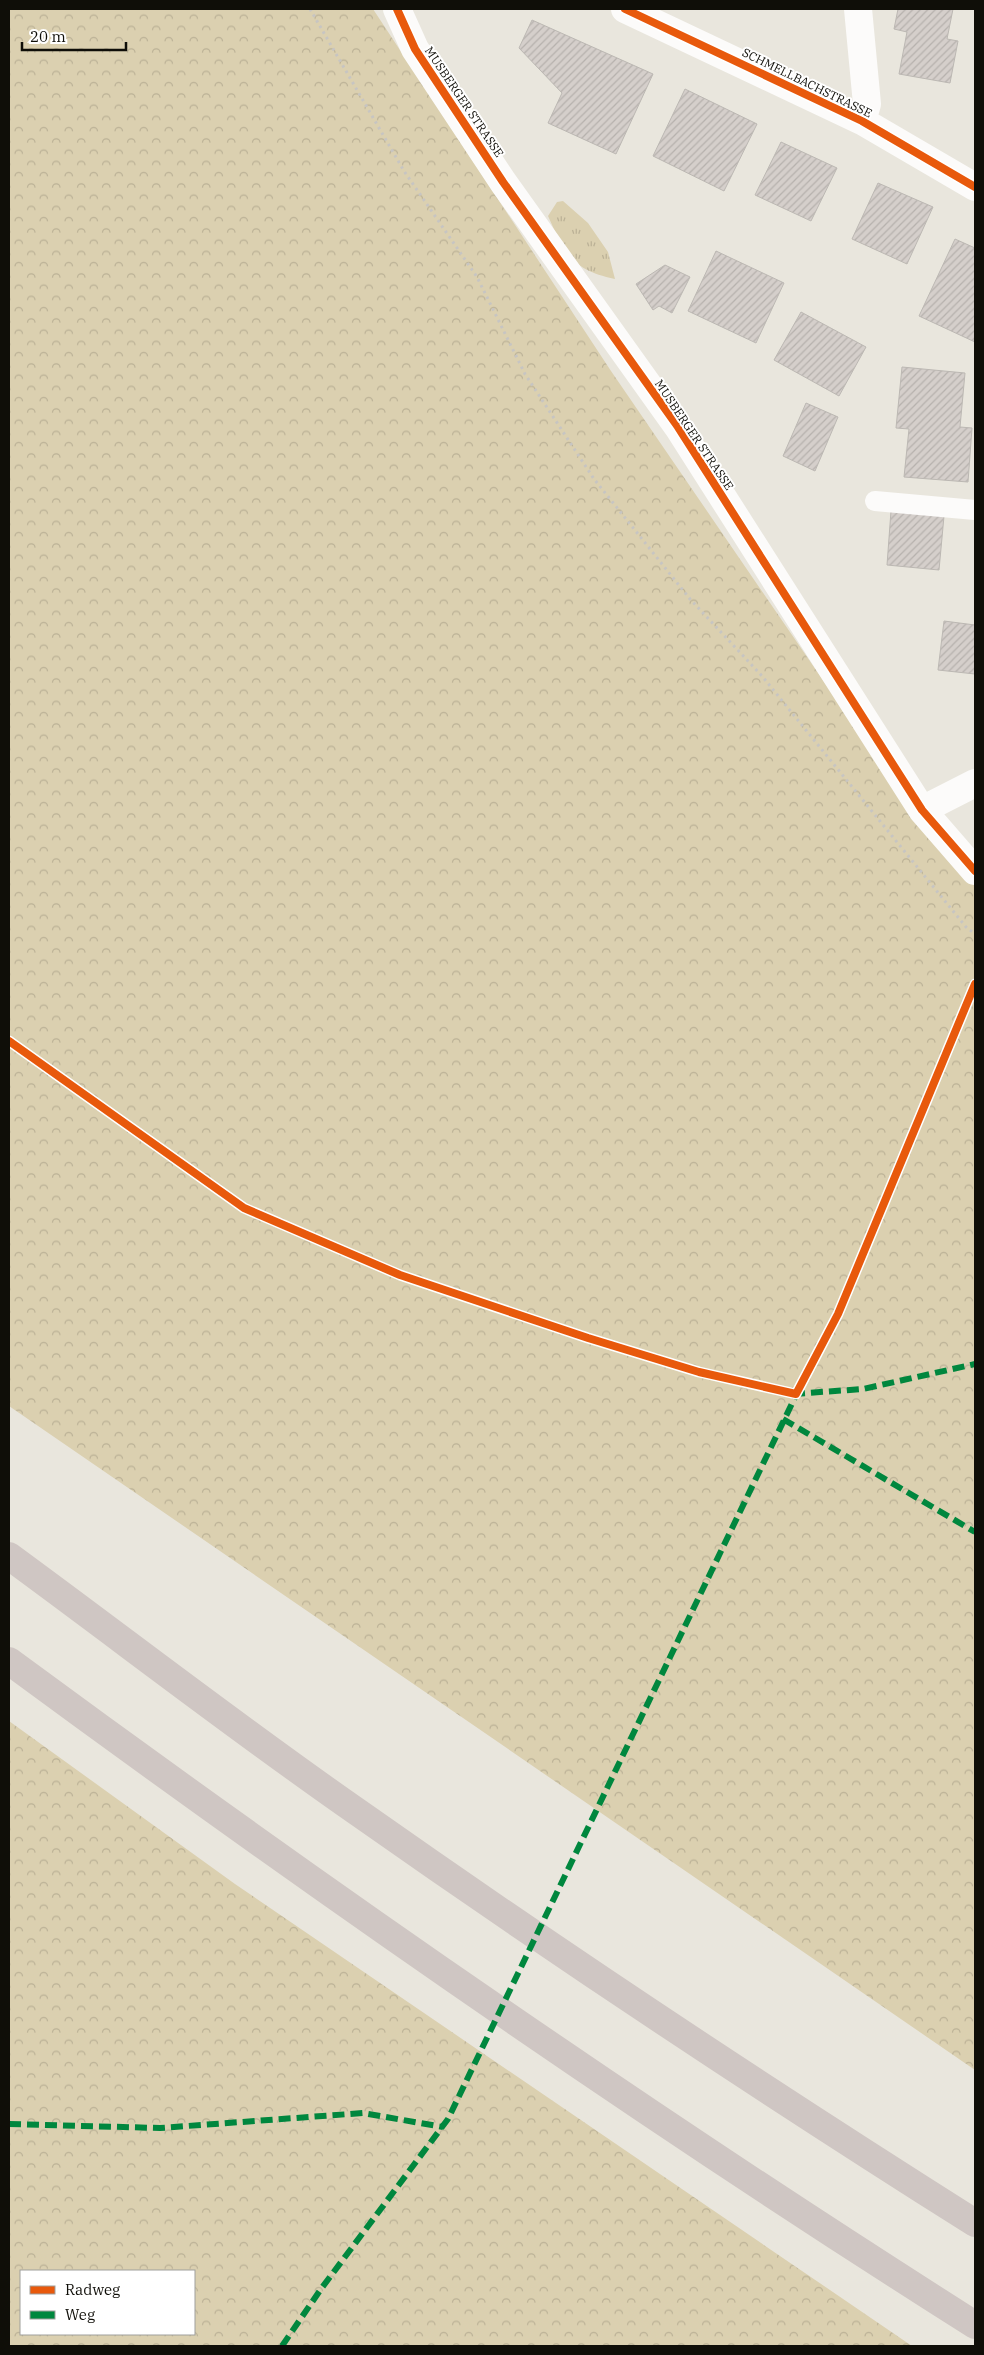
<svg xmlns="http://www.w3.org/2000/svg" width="984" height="2355" font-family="'IBM Plex Serif',serif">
  <defs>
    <pattern id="grass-tufts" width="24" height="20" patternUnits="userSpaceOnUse" patternTransform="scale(1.25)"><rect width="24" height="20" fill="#dbd0b0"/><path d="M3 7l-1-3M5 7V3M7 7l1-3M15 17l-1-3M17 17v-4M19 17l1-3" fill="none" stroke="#bbb196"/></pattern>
    <pattern id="forest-crowns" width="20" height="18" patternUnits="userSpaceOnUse" patternTransform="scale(1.25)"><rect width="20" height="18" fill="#dbd0b0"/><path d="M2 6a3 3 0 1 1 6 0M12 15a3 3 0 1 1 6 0" fill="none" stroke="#bbb196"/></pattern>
    <pattern id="building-hatch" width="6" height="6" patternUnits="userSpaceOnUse" patternTransform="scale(1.25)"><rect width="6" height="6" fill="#d5cfcb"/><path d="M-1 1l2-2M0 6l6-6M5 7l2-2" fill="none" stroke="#b6b1ad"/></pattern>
  </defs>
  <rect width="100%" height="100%" fill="#e9e6dd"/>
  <!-- grass -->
  <path fill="url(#grass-tufts)" d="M 563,201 L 588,223 L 608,252 L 615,279 C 572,270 565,254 548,216 L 557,202 Z"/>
  <!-- forest -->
  <path fill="url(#forest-crowns)" fill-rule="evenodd" d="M 9,9 L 373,9 L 611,371 L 923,826 L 975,879 L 975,2070 L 9,1406 Z
    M 9,1721 L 235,1884 L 912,2346 L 9,2346 ZM 21,2271 L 194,2271 L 194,2334 L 21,2334 Z"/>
  <!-- building -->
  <path fill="url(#building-hatch)" stroke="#bcb8b3" d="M 898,9 L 953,9 L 947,39 L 958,41 L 950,83 L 899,74 L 907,32 L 894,29 Z
    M 532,20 L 653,74 L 616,154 L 548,123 L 562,93 L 519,48 Z
    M 685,89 L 757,124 L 724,191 L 653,156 Z
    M 781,142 L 837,168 L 811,221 L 755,195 Z
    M 878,183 L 933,207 L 907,264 L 852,239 Z
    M 955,239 L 975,248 L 975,342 L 919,316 Z
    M 716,251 L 784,283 L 756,343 L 688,311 Z
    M 665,265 L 690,277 L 672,313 L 659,306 L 653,310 L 636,284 Z
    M 801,312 L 866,347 L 839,396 L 774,360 Z
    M 902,367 L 965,373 L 960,427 L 972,428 L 968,482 L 904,477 L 909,429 L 896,428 Z
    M 806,403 L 838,417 L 815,471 L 783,456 Z
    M 891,511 L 944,516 L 939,570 L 887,565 Z
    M 944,621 L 975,625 L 975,674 L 938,670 Z"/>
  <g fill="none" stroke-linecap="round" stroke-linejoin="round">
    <!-- path -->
    <path stroke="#c7c5c2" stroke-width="3" stroke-dasharray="2.5 4" stroke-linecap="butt" d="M 310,9 L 404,171 L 477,277 L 525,374 L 594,479 L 690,599 L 762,676 L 966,927 L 975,934"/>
    <!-- service -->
    <path stroke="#fcfbfa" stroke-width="20" d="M 875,501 L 975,510"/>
    <!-- minor -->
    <path stroke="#fcfbfa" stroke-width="28" d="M 397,9 L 415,49 L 503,182 L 678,427 L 922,810 L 975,871
      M 625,9 L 862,121 L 975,187
      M 858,9 L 867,104 L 862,121
      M 922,810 L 975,783"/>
    <!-- motorway -->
    <path stroke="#cfc6c3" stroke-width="28" d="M 9,1556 C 125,1641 238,1729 356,1811 C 559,1954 766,2091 975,2223
      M 9,1661 C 324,1893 645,2116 975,2325"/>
    <!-- quiet -->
    <path stroke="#00873e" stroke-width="6" stroke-dasharray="12 6" stroke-linecap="butt" d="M 793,1394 L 863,1389 L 975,1364
      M 783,1419 L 975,1532
      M 9,2124 L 160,2128 L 363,2113 L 443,2127
      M 282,2346 L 321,2289 L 448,2119 L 798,1391"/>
    <defs>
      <path id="cycleway" d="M 397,9 L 415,49 L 503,182 L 678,427 L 922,810 L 975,871
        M 625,9 L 862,121 L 975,187
        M 9,1041 L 244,1208 L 400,1275 L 588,1338 L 699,1372 L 796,1394 L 838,1314 L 975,984"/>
    </defs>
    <!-- cycleway casing -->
    <use href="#cycleway" stroke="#fff" stroke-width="11"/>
    <!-- cycleway -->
    <use href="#cycleway" stroke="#e8590c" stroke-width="8"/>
  </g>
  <g text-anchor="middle" stroke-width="4" stroke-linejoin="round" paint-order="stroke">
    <!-- street labels -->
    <g font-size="12" fill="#0f0e08" stroke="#fff">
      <text transform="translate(807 83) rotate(26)" y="4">SCHMELLBACHSTRASSE</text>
      <text transform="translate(464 102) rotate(56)" y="4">MUSBERGER STRASSE</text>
      <text transform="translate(694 435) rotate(56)" y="4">MUSBERGER STRASSE</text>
    </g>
  </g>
  <!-- border -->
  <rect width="984" height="2355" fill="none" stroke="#0f0e08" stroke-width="20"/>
  <!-- legend -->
  <rect x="20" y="2270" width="175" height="65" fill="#ffffff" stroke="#9f9f9c"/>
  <rect x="30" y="2286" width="25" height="8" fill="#e8590c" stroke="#9f9f9c"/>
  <text x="65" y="2295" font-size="15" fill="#0f0e08">Radweg</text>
  <rect x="30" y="2311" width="25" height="8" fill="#00873e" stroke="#9f9f9c"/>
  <text x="65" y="2320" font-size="15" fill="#0f0e08">Weg</text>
  <!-- scale -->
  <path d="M22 42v8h104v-8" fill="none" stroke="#0f0e08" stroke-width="2.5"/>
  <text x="30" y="42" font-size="15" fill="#0f0e08" stroke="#ffffff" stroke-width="4" paint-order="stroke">20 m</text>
</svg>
